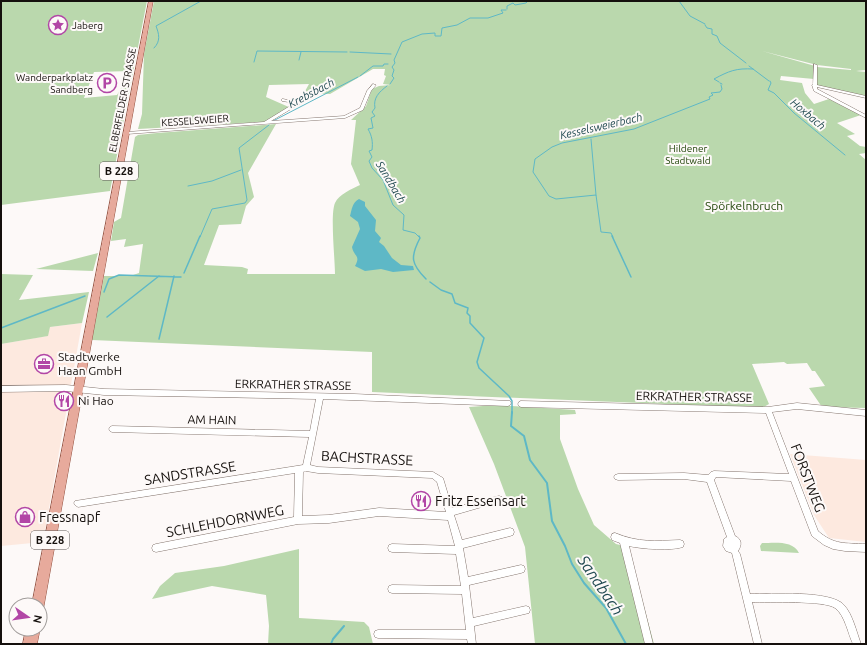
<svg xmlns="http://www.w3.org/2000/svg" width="867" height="645" font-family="Ubuntu,sans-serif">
  <rect width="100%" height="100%" fill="#fdf9f8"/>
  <!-- built -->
  <path fill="#fde9df" d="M 82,323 L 43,542 L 1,546 L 1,344 L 47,336 L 50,327 Z
    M 790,454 L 866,460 L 866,542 L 829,538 L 814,515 Z"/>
  <!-- green -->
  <path fill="#bad8ad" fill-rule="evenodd" d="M 1,1 L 147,1 L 110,191 L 1,205 ZM 131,71 L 117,95 L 84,98 L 94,72 Z
    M 154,1 L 866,1 L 866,70 L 856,71 L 866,72 L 866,96 L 815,85 L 817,67 L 851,70 L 851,69 L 817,65 L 762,51 L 815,66 L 814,79 L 781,76 L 780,80 L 802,83 L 805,93 L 814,104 L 829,99 L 861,115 L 837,123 L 855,134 L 847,136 L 860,146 L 866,147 L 866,153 L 859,154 L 866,160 L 866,408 L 822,407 L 809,388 L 825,386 L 815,371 L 812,371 L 807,363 L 787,364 L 784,362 L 752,364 L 769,404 L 762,408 L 372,392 L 372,352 L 92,340 L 104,276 L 130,276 L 139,273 L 143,244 L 124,247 L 126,239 L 111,241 L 114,222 L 121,218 L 135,137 L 138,135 L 157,133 L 276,124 L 248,173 L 254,197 L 246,206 L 241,224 L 219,225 L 204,265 L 242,267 L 248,269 L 247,274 L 335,274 C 335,260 330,214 335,203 C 339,194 352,189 360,185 L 351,164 L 356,120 L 351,120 L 366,106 L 372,89 L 379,86 L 391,85 L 383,84 L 386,76 L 384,75 L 385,69 L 373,69 L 330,94 L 304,93 L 309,84 L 269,85 L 266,97 L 291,108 L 266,122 L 138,129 L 142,114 L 144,54 Z
    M 98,253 L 93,271 L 36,269 Z
    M 1,274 L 33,275 L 19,300 L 89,292 L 82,323 L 50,327 L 48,336 L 1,344 Z
    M 497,405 L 575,410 L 576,414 L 560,415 L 560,439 L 578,489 L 594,525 L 616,544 L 628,547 L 654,644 L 535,644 L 525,547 L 494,464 L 469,407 Z
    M 762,543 C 774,543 793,540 799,553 L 761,551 L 760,546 Z
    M 299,549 L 299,618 L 364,622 L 369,627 L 373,644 L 268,644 L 269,626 L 266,595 L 212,586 L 152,599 L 160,586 L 175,573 L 224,566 Z"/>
  <!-- water -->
  <path fill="#5eb8c6" d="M 359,199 L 365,202 L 365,206 L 376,220 L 375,231 L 381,238 L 379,242 L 384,246 L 392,258 L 401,265 L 413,266 L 414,270 L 393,272 L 381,269 L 365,271 L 355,266 C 361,255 354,257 352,247 L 360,229 L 358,222 L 350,216 C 352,209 352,203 359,199 Z"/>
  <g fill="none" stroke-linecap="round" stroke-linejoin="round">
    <!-- stream-far2 -->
    <path stroke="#5eb8c6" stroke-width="1" d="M 679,1 L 690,16 L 705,24
      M 507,9 L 507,6 L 513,3 L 515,5 L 526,3 L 528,1
      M 705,25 L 707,28 L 712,29 L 712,34 L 717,36 L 720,43 L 746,63
      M 154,48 C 161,41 159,34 156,26 L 201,1
      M 350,52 L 391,54
      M 299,60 L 301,52
      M 254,62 L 257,51 L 347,52
      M 749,66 L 769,81
      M 360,76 L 373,66 L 383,66 L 384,64 L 388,64
      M 770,81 L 771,83 L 768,90 L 774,93 L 794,113 L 845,155
      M 719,82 L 714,79 C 729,71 736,68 753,69
      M 720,83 L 722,84
      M 390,84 L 394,78 L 392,76 L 394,70 L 392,67 L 395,63 L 394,60 L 402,42 L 422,34 L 435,33 L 435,36 L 441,36 L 442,28 L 457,25 L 470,18 L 488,18 L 503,13 L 501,10 L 506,10
      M 387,86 C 379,92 373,98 375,108 L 372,112 L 375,116 L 371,118 L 373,128 L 368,129 C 372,136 373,142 372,150 L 369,151 L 372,157 L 369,161 L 372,168 L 383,180 L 393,205 L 404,215 L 403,230 L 415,233 L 419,237
      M 273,121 L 358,77
      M 591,139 L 596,195
      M 188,186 L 212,181 L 241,170
      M 200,237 L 212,209 L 245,203 L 247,200 L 239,148 L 269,125
      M 613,237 L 611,233 L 601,232 L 596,195 L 556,199 L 549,196 L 533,172 L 535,159 L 552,147 L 562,143 L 634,129 L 710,99 L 709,97 L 713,95 L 711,93 L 720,92 L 722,89 L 721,85"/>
    <!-- stream-far1 -->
    <path stroke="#5eb8c6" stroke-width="1.5" d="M 419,236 L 420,238 C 410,257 411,264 426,279
      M 612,236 L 631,277
      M 184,273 L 200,236
      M 430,282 L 441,290 L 452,294 L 455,303 L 468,308 L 467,313 L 470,316 L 470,323 L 484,338 L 477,362 L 479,368 L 509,396 L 512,401 L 512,413
      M 104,292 L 109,279 L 119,275 L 181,277
      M 107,317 L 159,276
      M 1,328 L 85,296
      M 159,339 L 174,276"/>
    <!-- stream -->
    <path stroke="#5eb8c6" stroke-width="2" d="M 512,412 L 511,426 L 524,436 L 530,460 L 547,483 L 552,521 L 565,546 L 572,564 L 584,583 L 606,608 L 626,644
      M 331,644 L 333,639 L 344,626"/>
    <defs>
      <path id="minor" d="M 814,64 L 817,65 L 817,85 L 866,96 L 866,98 L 817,87 L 817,89 L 866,115 L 866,118 L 814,91 L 812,85 L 813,84 Z
        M 373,84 L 376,85 L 371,91 L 363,110 L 345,118 L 127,134 L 125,133 L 127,132 L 264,122 L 295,103 L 282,101 L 282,99 L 283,99 L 301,103 L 271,121 L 344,116 L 360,108 L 367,91 Z
        M 66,385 L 104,389 L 354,394 L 510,401 L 511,403 L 510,405 L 508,406 L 323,399 L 310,465 L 318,467 L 433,472 L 443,478 L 452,508 L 499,496 L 502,497 L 503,499 L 502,501 L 499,502 L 454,515 L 462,540 L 510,528 L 513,529 L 514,532 L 513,535 L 510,536 L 463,548 L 468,577 L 521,565 L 524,566 L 525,569 L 524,572 L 521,573 L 469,585 L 473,618 L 526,606 L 529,607 L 530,610 L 529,613 L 474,626 L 476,644 L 468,644 L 467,639 L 378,638 L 375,637 L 374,634 L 375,631 L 378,630 L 466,630 L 462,594 L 392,593 L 389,592 L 388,589 L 389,586 L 392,585 L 461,586 L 456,554 L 392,552 L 389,551 L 388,548 L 389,545 L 392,544 L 455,546 L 448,520 L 379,516 L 329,523 L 298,524 L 156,552 L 153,551 L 152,548 L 153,545 L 156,544 L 294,517 L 295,473 L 78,507 L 75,505 L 74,503 L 75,501 L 303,465 L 309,437 L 112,432 L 110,431 L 109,429 L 110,427 L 112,426 L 310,431 L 316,399 L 104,395 L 66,391 L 1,392 L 1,386 ZM 306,471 L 318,473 L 432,478 L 437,482 L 446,512 L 379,508 L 329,515 L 302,516 L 303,472 Z
        M 521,401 L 768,407 L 797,403 L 866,410 L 866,416 L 797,409 L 772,412 L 818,531 C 834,545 845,543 866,544 L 866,552 L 845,551 L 833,549 L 824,545 L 812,536 L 791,481 L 716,477 L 714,480 L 735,536 C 742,539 742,545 738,551 L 740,554 L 750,594 C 770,594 831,590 844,605 C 853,615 856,631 861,644 L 853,644 C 848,634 845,615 835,608 C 824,600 768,603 752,602 L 762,644 L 754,644 L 732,553 L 726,551 L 723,546 L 724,539 L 727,537 L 707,482 L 684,479 L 618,480 L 615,479 L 614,477 L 615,475 L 618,474 L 684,473 L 708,475 L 711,472 L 714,471 L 789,474 L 766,413 L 521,407 L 519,406 L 518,404 L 519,402 Z
        M 615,533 C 639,543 655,541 680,540 L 683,541 L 684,544 L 683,547 C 672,551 641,549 629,546 L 653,644 L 645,644 L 620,543 L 612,540 L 611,537 L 612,534 Z"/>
      <path id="primary" d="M 149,1 L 153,1 L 44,605 L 43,610 L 40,611 L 40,605 L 32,605 Z
        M 26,629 L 40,629 L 37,644 L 23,644 Z"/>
    </defs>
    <!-- minor casing -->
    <use href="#minor" stroke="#85766f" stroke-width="1"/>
    <!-- primary casing -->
    <use href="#primary" stroke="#93503f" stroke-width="1"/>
    <!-- minor -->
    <use href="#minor" fill="#fff" fill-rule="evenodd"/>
    <!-- primary -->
    <use href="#primary" fill="#e7aa9c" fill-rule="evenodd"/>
  </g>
  <!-- icons -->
  <defs>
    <symbol id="sight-ring" viewBox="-11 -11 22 22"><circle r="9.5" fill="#fdf9f8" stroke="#b246a6" stroke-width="1.5"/><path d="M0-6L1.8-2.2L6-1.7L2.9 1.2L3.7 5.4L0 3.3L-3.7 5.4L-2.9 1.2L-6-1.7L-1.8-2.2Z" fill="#b246a6"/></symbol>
    <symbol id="parking-ring" viewBox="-11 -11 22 22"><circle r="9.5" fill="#fdf9f8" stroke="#b246a6" stroke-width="1.5"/><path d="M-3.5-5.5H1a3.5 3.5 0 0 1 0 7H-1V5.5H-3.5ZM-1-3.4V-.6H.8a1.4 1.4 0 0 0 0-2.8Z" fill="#b246a6"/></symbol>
    <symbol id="office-ring" viewBox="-11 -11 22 22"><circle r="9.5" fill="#fdf9f8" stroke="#b246a6" stroke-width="1.5"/><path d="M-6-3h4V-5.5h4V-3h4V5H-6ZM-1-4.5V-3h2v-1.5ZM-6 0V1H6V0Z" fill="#b246a6"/></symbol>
    <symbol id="restaurant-ring" viewBox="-11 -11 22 22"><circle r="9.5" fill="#fdf9f8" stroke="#b246a6" stroke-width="1.5"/><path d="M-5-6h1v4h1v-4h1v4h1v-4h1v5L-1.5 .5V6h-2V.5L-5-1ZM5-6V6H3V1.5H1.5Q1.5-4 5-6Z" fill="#b246a6"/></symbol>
    <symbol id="shop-ring" viewBox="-11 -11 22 22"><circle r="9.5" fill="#fdf9f8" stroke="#b246a6" stroke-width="1.5"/><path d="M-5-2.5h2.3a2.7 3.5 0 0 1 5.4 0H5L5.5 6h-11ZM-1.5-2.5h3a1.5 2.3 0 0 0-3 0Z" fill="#b246a6"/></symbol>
  </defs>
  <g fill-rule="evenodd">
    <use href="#sight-ring" x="47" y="14" width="22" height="22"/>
    <use href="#parking-ring" x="96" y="72" width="22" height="22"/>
    <use href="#office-ring" x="33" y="353" width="22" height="22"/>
    <use href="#restaurant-ring" x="53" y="390" width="22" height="22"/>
    <use href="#restaurant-ring" x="410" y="490" width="22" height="22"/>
    <use href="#shop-ring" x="14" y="506" width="22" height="22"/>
  </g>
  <g text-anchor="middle" stroke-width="4" stroke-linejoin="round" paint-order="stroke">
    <!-- far-poi labels -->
    <g font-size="10" fill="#15100d" stroke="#fdf9f8" text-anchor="start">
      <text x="72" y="29">Jaberg</text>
      <text x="93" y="81" text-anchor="end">Wanderparkplatz<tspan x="93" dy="12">Sandberg</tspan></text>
    </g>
    <!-- far-street labels -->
    <g font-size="10" fill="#15100d" stroke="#fdf9f8">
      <text transform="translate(122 100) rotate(-79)" y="4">ELBERFELDER STRASSE</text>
      <text transform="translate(195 120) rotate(-4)" y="4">KESSELSWEIER</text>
    </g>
    <!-- far-park labels -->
    <g font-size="10" fill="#204408" stroke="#fdf9f8">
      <text x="688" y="152">Hildener<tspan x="688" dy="12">Stadtwald</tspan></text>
    </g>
    <!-- far-water labels -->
    <g font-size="11" font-style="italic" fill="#214a51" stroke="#fdf9f8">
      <text transform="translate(311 93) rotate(-28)" y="4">Krebsbach</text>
      <text transform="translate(808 114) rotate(40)" y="4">Hoxbach</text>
      <text transform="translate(601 126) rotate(-13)" y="4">Kesselsweierbach</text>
      <text transform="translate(391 182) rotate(59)" y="4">Sandbach</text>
    </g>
    <!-- shield labels -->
    <g fill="#fdf9f8" stroke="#5b5654" stroke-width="1">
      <rect x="100" y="162" width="38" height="18" rx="3"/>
      <rect x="31" y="531" width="38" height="18" rx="3"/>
    </g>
    <g font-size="11" font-weight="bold" fill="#15100d">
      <text x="119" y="175">B 228</text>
      <text x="50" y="544">B 228</text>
    </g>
    <!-- park labels -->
    <g font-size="12" fill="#204408" stroke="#fdf9f8">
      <text x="744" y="210">Spörkelnbruch</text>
    </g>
    <!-- poi labels -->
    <g font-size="12" fill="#15100d" stroke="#fdf9f8" text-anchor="start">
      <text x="58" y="361">Stadtwerke<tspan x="58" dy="14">Haan GmbH</tspan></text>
      <text x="78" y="405">Ni Hao</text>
    </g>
    <!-- street labels -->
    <g font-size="12" fill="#15100d" stroke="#fdf9f8">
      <text transform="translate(293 385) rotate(1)" y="4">ERKRATHER STRASSE</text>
      <text transform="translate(694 397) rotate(1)" y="4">ERKRATHER STRASSE</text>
      <text transform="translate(212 420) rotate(1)" y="4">AM HAIN</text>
    </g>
    <!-- near-street labels -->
    <g font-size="14" fill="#15100d" stroke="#fdf9f8">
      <text transform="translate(367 458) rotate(3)" y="5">BACHSTRASSE</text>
      <text transform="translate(190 473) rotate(-9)" y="5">SANDSTRASSE</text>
      <text transform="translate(808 478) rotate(69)" y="5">FORSTWEG</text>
      <text transform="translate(225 521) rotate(-11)" y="5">SCHLEHDORNWEG</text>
    </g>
    <!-- near-poi labels -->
    <g font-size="14" fill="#15100d" stroke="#fdf9f8" text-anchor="start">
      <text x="435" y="506">Fritz Essensart</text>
      <text x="39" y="522">Fressnapf</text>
    </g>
    <!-- near-water labels -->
    <g font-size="16" font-style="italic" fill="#214a51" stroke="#fdf9f8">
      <text transform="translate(601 585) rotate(56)" y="6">Sandbach</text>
    </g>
  </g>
  <!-- border -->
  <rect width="867" height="645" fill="none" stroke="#15100d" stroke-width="4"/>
  <!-- north arrow -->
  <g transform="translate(28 617) rotate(103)"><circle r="19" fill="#fdf9f8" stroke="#a09c9a"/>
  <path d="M0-3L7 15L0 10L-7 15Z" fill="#b246a6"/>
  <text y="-6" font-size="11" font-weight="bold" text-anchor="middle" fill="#15100d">N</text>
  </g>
</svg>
